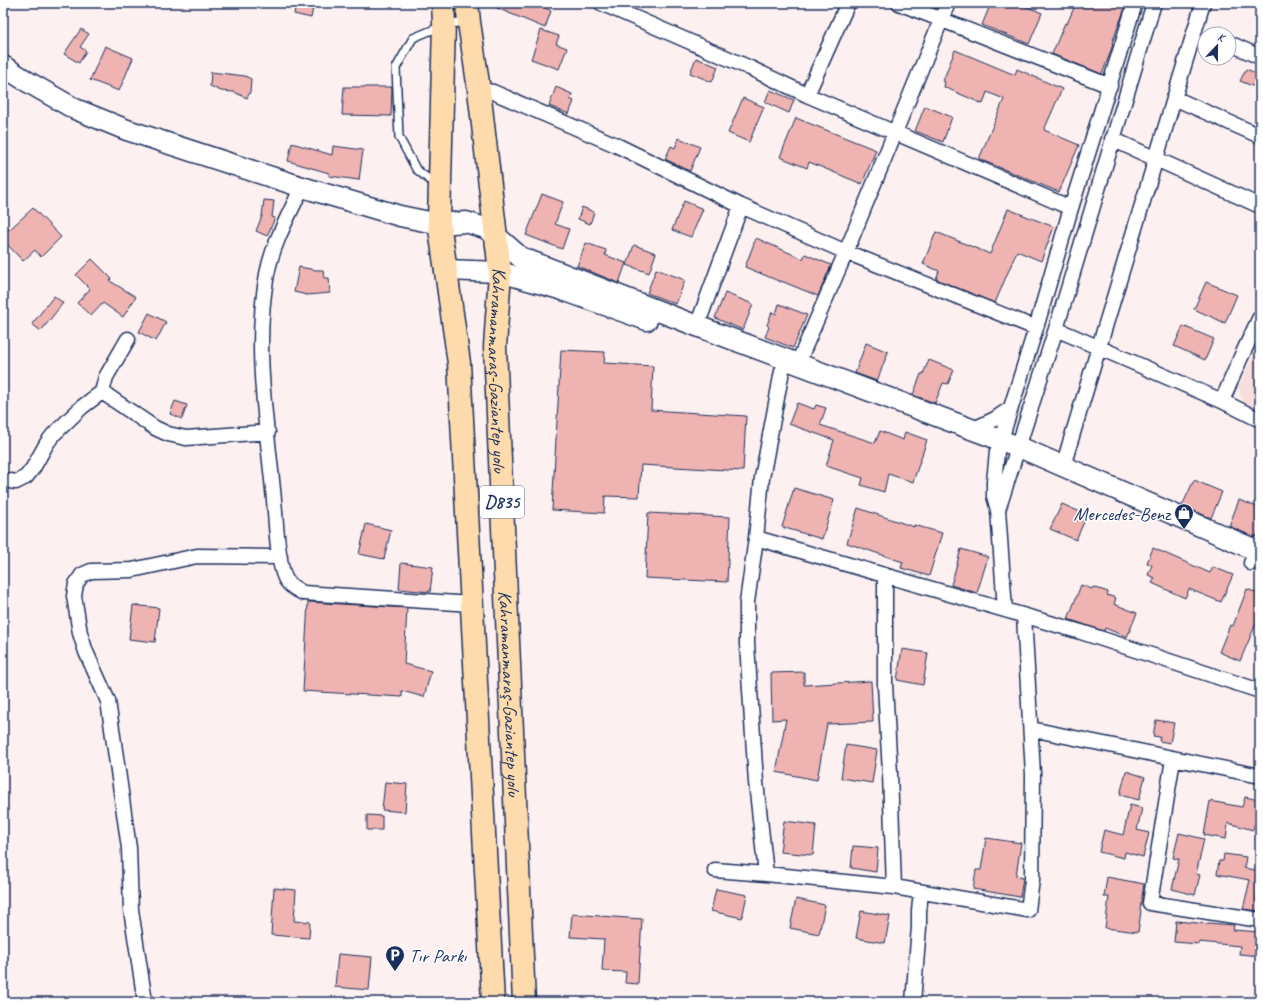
<svg xmlns="http://www.w3.org/2000/svg" width="1263" height="1005" font-family="Caveat,sans-serif">
  <rect width="100%" height="100%" fill="#fcf0f0"/>
  <filter id="ink" filterUnits="userSpaceOnUse"><feTurbulence type="fractalNoise" baseFrequency=".025" numOctaves="2"/><feDisplacementMap in="SourceGraphic" scale="8" xChannelSelector="R" yChannelSelector="G"/><feConvolveMatrix kernelMatrix="1 2 1 2 8 2 1 2 1" color-interpolation-filters="sRGB"/></filter>
  <g filter="url(#ink)">
    <!-- built -->
    <path fill="#f8dedd" d="M 1260,343 L 1260,412 L 1244,405 L 1238,387 Z"/>
    <!-- building -->
    <path fill="#efb4b2" stroke="#1b2f5e" d="M 296,3 L 314,3 L 311,18 L 294,14 Z
      M 485,3 L 536,3 L 551,11 L 545,28 Z
      M 991,3 L 1018,3 L 1042,13 L 1029,44 L 982,25 Z
      M 1076,3 L 1122,3 L 1126,5 L 1112,43 L 1113,44 L 1109,56 L 1102,74 L 1052,54 L 1065,23 L 1067,24 Z
      M 81,29 L 89,34 L 80,47 L 86,51 L 79,63 L 64,54 Z
      M 541,30 L 559,36 L 556,44 L 567,48 L 559,69 L 531,59 Z
      M 105,46 L 133,58 L 119,91 L 90,80 Z
      M 955,50 L 1015,75 L 1017,69 L 1062,89 L 1044,130 L 1079,145 L 1059,192 L 979,159 L 1004,99 L 987,92 L 983,104 L 944,87 L 945,82 L 943,81 Z
      M 696,58 L 718,67 L 712,82 L 690,73 Z
      M 1246,69 L 1260,75 L 1260,89 L 1240,81 Z
      M 211,72 L 245,76 L 251,79 L 250,92 L 247,98 L 234,92 L 221,91 L 210,86 Z
      M 344,87 L 392,87 L 391,116 L 342,115 Z
      M 556,87 L 572,94 L 570,99 L 574,101 L 569,114 L 549,106 Z
      M 770,90 L 794,100 L 789,113 L 765,102 Z
      M 743,98 L 764,107 L 749,142 L 728,133 Z
      M 925,106 L 952,117 L 943,142 L 915,131 Z
      M 796,118 L 876,150 L 862,184 L 809,162 L 807,168 L 780,157 Z
      M 679,138 L 700,147 L 690,171 L 665,159 L 671,146 L 675,148 Z
      M 292,143 L 332,155 L 333,146 L 363,150 L 359,180 L 329,176 L 329,173 L 288,161 Z
      M 542,194 L 563,202 L 555,224 L 569,229 L 562,249 L 526,235 Z
      M 264,200 L 274,201 L 272,217 L 275,218 L 267,236 L 256,231 L 262,216 Z
      M 684,201 L 703,209 L 691,237 L 672,230 Z
      M 582,207 L 594,212 L 590,224 L 578,219 Z
      M 33,208 L 61,237 L 41,257 L 35,250 L 23,261 L 3,240 L 3,224 L 9,230 Z
      M 1008,209 L 1054,227 L 1041,261 L 1017,251 L 995,303 L 936,279 L 939,271 L 923,264 L 936,232 L 990,254 Z
      M 756,238 L 803,259 L 805,254 L 831,265 L 818,296 L 781,281 L 781,282 L 745,267 Z
      M 586,243 L 606,250 L 605,255 L 626,263 L 619,283 L 577,266 Z
      M 634,245 L 656,253 L 649,273 L 627,265 Z
      M 92,259 L 112,279 L 110,281 L 136,297 L 123,317 L 103,303 L 91,316 L 77,303 L 90,289 L 76,275 Z
      M 299,267 L 316,270 L 323,270 L 324,278 L 329,278 L 330,293 L 307,295 L 294,292 Z
      M 656,269 L 685,280 L 676,304 L 647,293 Z
      M 1206,282 L 1237,295 L 1225,323 L 1194,309 Z
      M 725,293 L 753,304 L 743,330 L 715,318 Z
      M 54,296 L 63,303 L 41,331 L 32,324 Z
      M 779,304 L 807,315 L 793,348 L 765,337 L 769,327 L 767,325 L 772,312 L 776,314 Z
      M 149,313 L 166,322 L 156,341 L 139,332 Z
      M 1183,326 L 1214,339 L 1205,360 L 1174,346 Z
      M 866,343 L 888,352 L 877,381 L 855,373 Z
      M 561,350 L 605,352 L 604,363 L 653,366 L 651,410 L 746,416 L 743,471 L 641,465 L 639,497 L 605,496 L 604,513 L 552,510 Z
      M 929,360 L 954,370 L 948,384 L 943,383 L 935,403 L 913,395 L 921,374 L 923,374 Z
      M 175,401 L 187,405 L 182,419 L 170,414 Z
      M 797,403 L 814,409 L 816,405 L 826,408 L 820,425 L 875,443 L 880,431 L 903,440 L 905,432 L 927,440 L 913,482 L 888,474 L 884,492 L 861,485 L 863,478 L 826,466 L 834,440 L 789,424 Z
      M 1194,480 L 1222,492 L 1211,518 L 1182,506 Z
      M 794,488 L 834,500 L 822,539 L 782,527 Z
      M 1239,500 L 1260,508 L 1259,535 L 1254,537 L 1229,526 Z
      M 1062,504 L 1087,515 L 1076,540 L 1050,529 Z
      M 858,508 L 914,527 L 914,525 L 942,533 L 929,576 L 901,568 L 903,562 L 847,543 Z
      M 648,513 L 730,517 L 727,582 L 645,578 Z
      M 366,524 L 391,530 L 384,559 L 359,554 Z
      M 1153,548 L 1210,573 L 1213,567 L 1233,575 L 1221,602 L 1189,589 L 1185,598 L 1152,583 L 1155,578 L 1148,575 L 1152,565 L 1147,563 Z
      M 961,549 L 988,557 L 977,593 L 951,585 Z
      M 401,563 L 433,567 L 430,592 L 399,589 Z
      M 1081,585 L 1092,589 L 1093,587 L 1108,592 L 1107,595 L 1116,598 L 1114,604 L 1137,613 L 1127,637 L 1105,628 L 1104,631 L 1068,619 Z
      M 1247,589 L 1260,594 L 1260,614 L 1240,661 L 1219,652 L 1230,625 L 1233,626 Z
      M 308,602 L 407,608 L 404,664 L 431,671 L 424,697 L 402,691 L 402,697 L 303,691 Z
      M 133,605 L 159,608 L 155,642 L 129,639 Z
      M 902,649 L 928,653 L 923,685 L 897,680 Z
      M 804,672 L 804,685 L 871,681 L 873,722 L 827,724 L 817,780 L 776,772 L 786,719 L 772,720 L 771,673 Z
      M 1156,720 L 1174,723 L 1170,743 L 1159,741 L 1160,737 L 1153,736 Z
      M 846,745 L 877,750 L 872,783 L 841,778 Z
      M 1126,771 L 1145,777 L 1139,800 L 1120,795 Z
      M 385,782 L 407,784 L 405,812 L 382,810 Z
      M 1245,797 L 1260,800 L 1260,805 L 1253,830 L 1228,823 L 1226,839 L 1204,835 L 1210,801 L 1242,807 Z
      M 1130,805 L 1142,808 L 1137,830 L 1149,833 L 1143,857 L 1125,852 L 1124,858 L 1099,852 L 1104,830 L 1123,835 Z
      M 367,815 L 382,816 L 382,830 L 367,830 Z
      M 784,821 L 816,825 L 813,855 L 780,852 Z
      M 1179,833 L 1204,839 L 1196,874 L 1200,875 L 1195,895 L 1172,889 L 1179,859 L 1173,858 Z
      M 986,838 L 1021,843 L 1016,876 L 1023,878 L 1020,897 L 973,889 L 976,870 L 981,870 Z
      M 853,846 L 878,848 L 876,872 L 851,868 Z
      M 1224,854 L 1246,857 L 1244,868 L 1260,871 L 1260,883 L 1256,900 L 1260,901 L 1260,911 L 1243,909 L 1250,880 L 1217,874 L 1219,861 L 1223,861 Z
      M 1107,877 L 1144,884 L 1140,910 L 1141,911 L 1138,932 L 1105,928 L 1109,897 L 1104,897 Z
      M 274,888 L 296,890 L 294,921 L 310,922 L 309,938 L 271,935 Z
      M 716,889 L 747,895 L 742,918 L 711,911 Z
      M 796,899 L 825,905 L 819,934 L 790,928 Z
      M 861,911 L 890,916 L 885,943 L 856,938 Z
      M 572,914 L 642,919 L 638,984 L 625,983 L 626,972 L 602,971 L 604,939 L 570,937 Z
      M 1176,921 L 1208,924 L 1208,923 L 1234,925 L 1233,930 L 1260,932 L 1260,956 L 1239,954 L 1240,946 L 1199,942 L 1199,944 L 1174,942 Z
      M 338,954 L 372,957 L 369,990 L 335,987 Z"/>
    <g fill="none" stroke-linecap="round" stroke-linejoin="round">
      <defs>
        <path id="lane" d="M 436,185 L 416,169 L 399,137 L 396,68 L 413,38 L 444,25 L 466,22"/>
        <path id="street" d="M 601,3 L 750,68 L 807,95 L 1071,208
          M 899,3 L 1110,86
          M 1229,43 L 1260,57
          M 479,90 L 493,92 L 616,145 L 741,206 L 846,252 L 1036,328
          M 807,95 L 848,3
          M 1174,98 L 1260,136
          M 1112,139 L 1260,206
          M 302,187 C 289,215 273,243 267,274 C 253,349 267,424 274,500 C 276,520 277,561 285,578 C 288,585 296,589 303,593 L 472,604
          M 697,326 L 741,206
          M 1056,329 L 1222,401 L 1260,420
          M 798,363 L 846,252 L 948,3
          M 102,392 L 155,428 L 168,434 L 186,438 L 268,432
          M 1222,401 L 1241,357 L 1260,317
          M 974,429 L 995,419 L 1011,408
          M 1063,466 L 1203,3
          M 3,480 L 16,482 L 26,477 L 33,468 L 47,443 L 53,435 L 82,407 L 102,392 L 106,377 L 128,339
          M 998,510 L 1056,329 L 1154,3
          M 756,538 L 1081,632 L 1260,691
          M 1251,563 L 1260,543
          M 885,575 L 885,685 L 890,773 L 894,887
          M 1005,610 L 998,510 L 994,496 L 994,482 L 997,452 L 1036,328 L 1071,208 L 1135,3
          M 1031,729 L 1260,776
          M 1173,759 L 1150,903 L 1260,920
          M 715,870 L 766,874 L 894,887 L 1028,910 L 1032,880 L 1033,774 L 1024,616
          M 766,874 L 756,782 L 747,644 L 747,602 L 756,538 L 762,478 L 782,371
          M 145,1002 L 131,910 L 129,848 L 108,701 L 86,652 L 80,633 L 74,596 L 76,584 L 82,575 L 91,571 L 132,570 L 197,556 L 280,557
          M 913,1002 L 919,927 L 919,911 L 921,892"/>
        <path id="secondary" d="M 3,66 L 28,82 L 75,109 L 127,130 L 302,187 L 400,216 L 439,224 L 466,222 L 485,228 L 496,236 L 520,257 L 697,326 L 1019,447 L 1260,552
          M 445,270 L 500,272 L 563,290 L 647,320"/>
        <g id="highway">
          <path d="M 443,3 L 444,23 L 439,222 L 459,363 L 493,1002"/>
          <path id="s1" d="M 467,3 L 469,22 L 479,90 L 500,272 L 495,347 L 524,1002"/>
        </g>
      </defs>
      <!-- lane casing -->
      <use href="#lane" stroke="#1b2f5e" stroke-width="10"/>
      <!-- street casing -->
      <use href="#street" stroke="#1b2f5e" stroke-width="17"/>
      <!-- secondary casing -->
      <use href="#secondary" stroke="#1b2f5e" stroke-width="23"/>
      <!-- highway casing -->
      <use href="#highway" stroke="#1b2f5e" stroke-width="25"/>
      <!-- lane -->
      <use href="#lane" stroke="#fff" stroke-width="7"/>
      <!-- street -->
      <use href="#street" stroke="#fff" stroke-width="14"/>
      <!-- secondary -->
      <use href="#secondary" stroke="#fff" stroke-width="20"/>
      <!-- highway -->
      <use href="#highway" stroke="#fedbac" stroke-width="22"/>
    </g>
  </g>
  <!-- icons -->
  <defs>
    <symbol id="shop-pin" viewBox="-11 -11 22 30"><path d="M0 17L-7.5 6A9.5 9.5 0 1 1 7.5 6Z" fill="#1b2f5e" stroke="#fff"/><path d="M-5-2.5h2.3a2.7 3.5 0 0 1 5.4 0H5L5.5 6h-11ZM-1.5-2.5h3a1.5 2.3 0 0 0-3 0Z" fill="#fff"/></symbol>
    <symbol id="parking-pin" viewBox="-11 -11 22 30"><path d="M0 17L-7.5 6A9.5 9.5 0 1 1 7.5 6Z" fill="#1b2f5e" stroke="#fff"/><path d="M-3.5-5.5H1a3.5 3.5 0 0 1 0 7H-1V5.5H-3.5ZM-1-3.4V-.6H.8a1.4 1.4 0 0 0 0-2.8Z" fill="#fff"/></symbol>
  </defs>
  <g fill-rule="evenodd">
    <use href="#shop-pin" x="1173" y="502" width="22" height="30"/>
    <use href="#parking-pin" x="384" y="944" width="22" height="30"/>
  </g>
  <g text-anchor="middle" stroke-width="3" stroke-linejoin="round" paint-order="stroke">
    <!-- shield labels -->
    <rect fill="#fff" stroke="#5f6d8e" stroke-width="1" x="480" y="486" width="44" height="32" rx="3"/>
    <g font-size="18" font-weight="bold" fill="#1b2f5e">
      <text x="502" y="508">D835</text>
    </g>
    <!-- street labels -->
    <g font-size="19" fill="#1b2f5e" stroke="#fff">
      <text dy="7" stroke="none"><textPath href="#s1" startOffset="369">Kahramanmaraş-Gaziantep yolu</textPath></text>
      <text dy="7" stroke="none"><textPath href="#s1" startOffset="693">Kahramanmaraş-Gaziantep yolu</textPath></text>
    </g>
    <!-- poi labels -->
    <g font-size="19" fill="#1b2f5e" stroke="#fff" text-anchor="end">
      <text x="1170" y="520">Mercedes-Benz</text>
      <text x="409" y="962" text-anchor="start">Tır Parkı</text>
    </g>
  </g>
  <!-- margin -->
  <rect width="1263" height="1005" fill="none" stroke="#fff" stroke-width="16"/>
  <rect x="8" y="8" width="1247" height="989" fill="none" stroke="#1b2f5e" stroke-width="1.5" filter="url(#ink)"/>
  <!-- north arrow -->
  <g transform="translate(1217 46) rotate(22)"><circle r="19" fill="#ffffff" stroke="#a4acbf"/>
  <path d="M0-3L7 15L0 10L-7 15Z" fill="#1b2f5e"/>
  <text y="-6" font-size="11" font-weight="bold" text-anchor="middle" fill="#1b2f5e">K</text>
  </g>
</svg>
